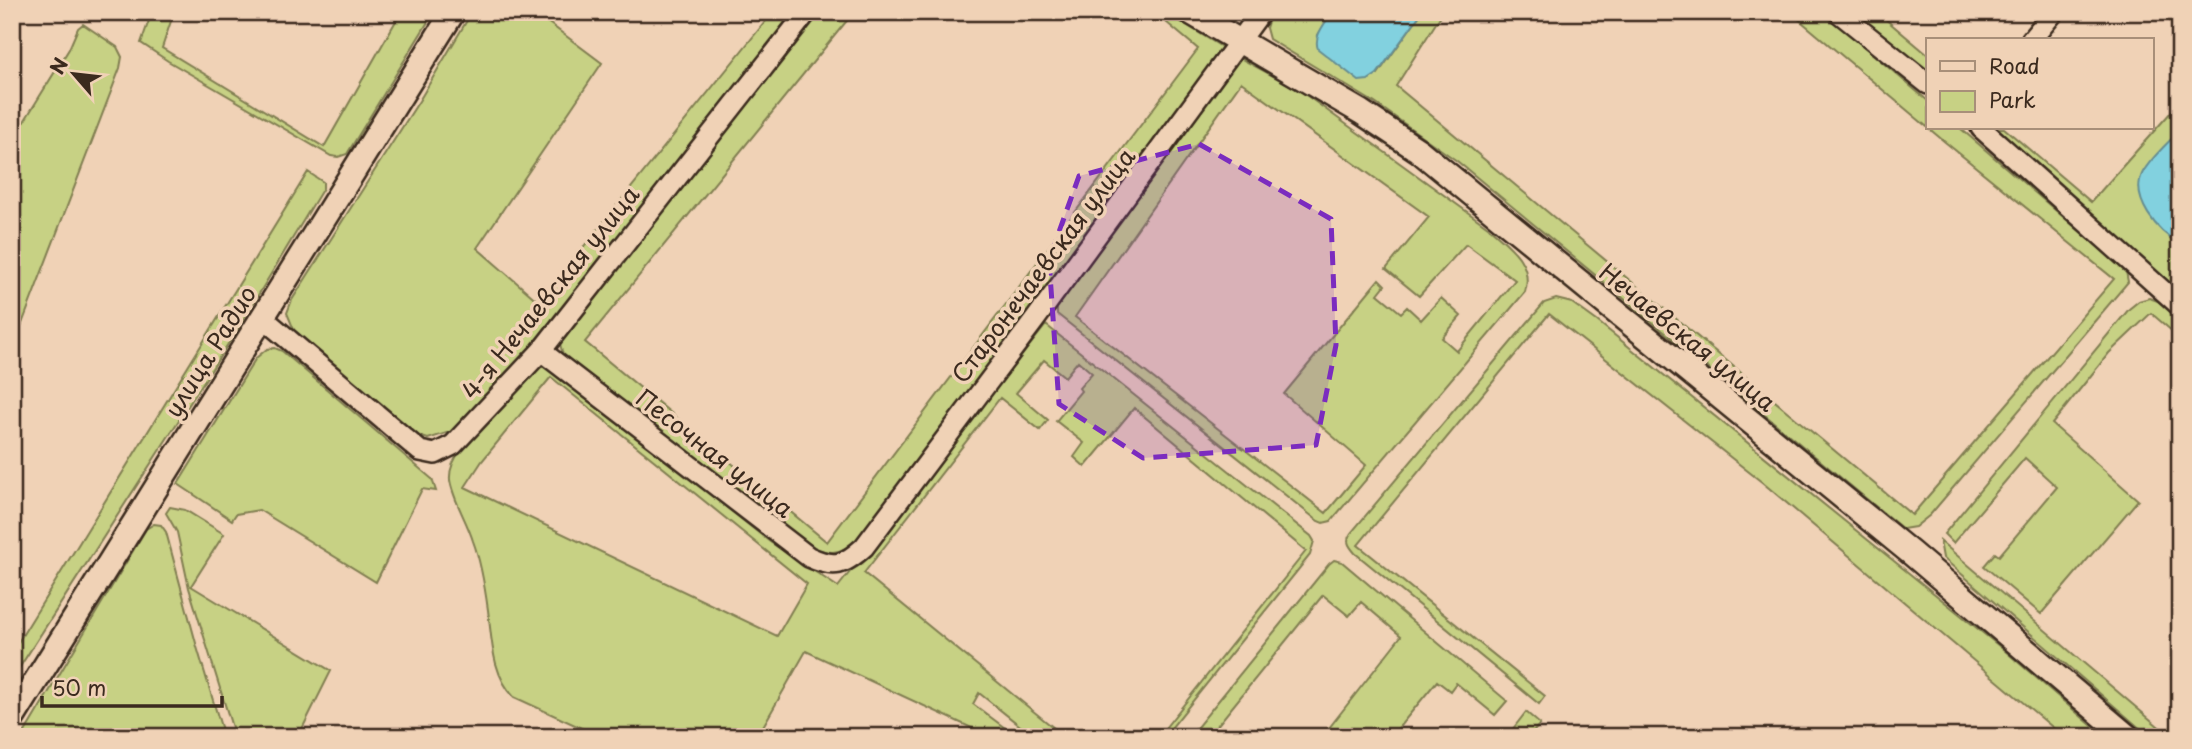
<svg xmlns="http://www.w3.org/2000/svg" width="2192" height="749" font-family="'Playpen Sans',sans-serif">
  <rect width="100%" height="100%" fill="#f0d2b6"/>
  <filter id="ink" filterUnits="userSpaceOnUse"><feTurbulence type="fractalNoise" baseFrequency=".0143" numOctaves="2"/><feDisplacementMap in="SourceGraphic" scale="14" xChannelSelector="R" yChannelSelector="G"/><feConvolveMatrix kernelMatrix="1 2 1 2 8 2 1 2 1" color-interpolation-filters="sRGB"/></filter>
  <g filter="url(#ink)">
    <!-- green -->
    <path fill="#c7d184" stroke="#817e51" stroke-width="2" fill-rule="evenodd" d="M 152,12 L 174,12 L 162,48 L 324,147 L 401,12 L 434,12 L 347,154 L 338,157 L 331,156 L 168,61 L 141,43 Z
      M 472,12 L 534,12 L 602,63 L 477,248 L 539,302 L 773,12 L 796,12 L 528,352 L 453,431 L 428,439 L 416,435 L 294,330 L 287,313 L 292,300 L 419,101 Z
      M 818,12 L 854,12 L 585,342 L 827,542 L 1198,49 L 1166,22 L 1141,12 L 1165,12 L 1225,49 L 859,539 C 839,556 828,555 804,544 L 563,355 L 560,344 L 562,332 Z
      M 1271,12 L 1332,12 L 1318,35 L 1378,74 L 1422,12 L 1443,12 L 1396,86 L 1912,515 L 2114,279 L 1945,142 L 1790,12 L 1823,12 L 1928,101 L 1928,128 L 1960,128 L 2126,271 L 2128,282 L 1930,515 L 1915,527 L 1903,529 L 1457,161 L 1375,103 L 1269,39 L 1266,28 Z
      M 1849,12 L 1877,12 L 1928,55 L 1928,75 Z
      M 83,24 L 117,47 L 122,57 L 120,68 L 12,350 L 12,141 L 69,49 L 78,28 Z
      M 1240,58 L 1299,90 L 1488,227 C 1508,245 1534,262 1525,292 L 1331,521 L 1323,523 L 1318,521 L 1057,314 L 1057,304 ZM 1241,82 L 1429,217 L 1386,269 L 1419,296 L 1466,244 L 1515,280 L 1457,351 L 1442,338 L 1461,316 L 1441,298 L 1421,320 L 1407,307 L 1401,313 L 1378,294 L 1385,285 L 1379,279 L 1284,394 L 1366,465 L 1326,513 L 1075,317 Z
      M 2180,102 L 2180,131 L 2163,148 L 2170,239 L 2180,244 L 2180,294 L 1992,128 L 2004,128 L 2091,202 Z
      M 308,172 L 323,182 L 323,188 L 237,330 L 12,679 L 12,652 Z
      M 2149,298 L 2158,301 L 2180,317 L 2180,338 L 2151,313 L 2109,353 L 2052,424 L 2138,500 L 2041,614 L 1984,566 L 1995,553 L 1999,556 L 2057,487 L 2025,458 L 1953,543 L 1944,534 L 2129,309 L 2139,301 Z
      M 1556,299 L 1572,303 L 1597,321 L 2004,650 L 2105,737 L 2064,737 L 1763,483 L 1549,314 L 1358,545 L 1545,696 L 1539,704 L 1355,553 C 1349,546 1345,541 1351,533 L 1544,303 Z
      M 1046,325 L 1311,536 L 1314,541 L 1310,555 L 1164,737 L 1158,737 L 1306,551 L 1134,408 L 1085,467 L 1074,457 L 1084,443 L 1056,421 L 1081,391 L 1079,388 L 1092,373 L 1078,361 L 1065,377 L 1044,360 L 1016,393 L 1048,420 L 1040,430 L 1000,398 L 864,573 L 1065,737 L 1034,737 L 979,693 L 973,704 L 1017,737 L 991,737 L 806,651 L 757,737 L 601,737 L 514,697 C 492,674 492,641 488,610 C 485,588 481,562 473,541 C 467,521 453,500 450,480 C 449,468 454,459 461,450 L 538,367 L 551,367 L 770,542 L 838,587 ZM 551,377 L 807,584 L 777,636 L 465,487 L 482,461 Z
      M 275,348 L 282,351 L 432,479 L 436,491 L 422,489 L 376,582 L 259,510 L 236,514 L 232,520 L 178,484 L 256,358 L 267,349 Z
      M 170,507 L 185,510 L 224,534 L 191,586 L 331,671 L 298,737 L 235,737 L 189,588 L 177,532 L 166,513 Z
      M 154,524 L 161,525 L 166,532 L 197,647 L 224,737 L 22,737 L 146,529 Z
      M 1940,541 L 2171,737 L 2150,737 L 1943,558 Z
      M 1334,560 L 1342,562 L 1507,701 L 1495,715 L 1456,683 L 1450,691 L 1437,681 L 1391,737 L 1322,737 L 1401,636 L 1361,602 L 1349,616 L 1323,595 L 1208,737 L 1189,737 L 1329,564 Z
      M 1526,712 L 1540,724 L 1529,737 L 1520,737 L 1512,730 Z"/>
    <!-- water -->
    <path fill="#82d1df" stroke="#668e92" stroke-width="2" d="M 1332,12 L 1422,12 L 1377,74 L 1368,80 L 1359,81 L 1318,49 C 1313,36 1325,24 1332,12 Z
      M 2180,131 L 2180,244 C 2158,232 2129,199 2143,172 C 2152,157 2167,143 2180,131 Z"/>
    <g fill="none" stroke-linecap="round" stroke-linejoin="round">
      <defs>
        <path id="minor" d="M 1838,12 L 1928,84
          M 2031,40 L 2054,12
          M 1981,128 L 2180,306
          M 263,318 L 420,451 L 435,454 L 453,445 L 541,351 L 807,12
          M 541,351 L 809,557 C 835,569 844,565 864,547 L 1034,321 L 1261,12"/>
        <path id="tertiary" d="M 1190,12 L 1361,112 L 1418,150 L 1911,553 L 2128,737
          M 12,719 L 453,12"/>
      </defs>
      <!-- minor casing -->
      <use href="#minor" stroke="#3b2a1e" stroke-width="24"/>
      <!-- tertiary casing -->
      <use href="#tertiary" stroke="#3b2a1e" stroke-width="28"/>
      <!-- minor -->
      <use href="#minor" stroke="#f0d2b6" stroke-width="19"/>
      <!-- tertiary -->
      <use href="#tertiary" stroke="#f0d2b6" stroke-width="23"/>
    </g>
  </g>
  <!-- marked area -->
  <path fill="#7b2cbf" fill-opacity="0.2" stroke="#7b2cbf" stroke-width="5" stroke-dasharray="14 9" stroke-linejoin="round" d="M 1199,144 L 1331,219 L 1336,345 L 1316,445 L 1143,458 L 1059,404 L 1049,260 L 1079,176 Z"/>
  <g text-anchor="middle" stroke-width="7" stroke-linejoin="round" paint-order="stroke">
    <!-- street labels -->
    <g font-size="24" fill="#3b2a1e" stroke="#f0d2b6">
      <text transform="translate(1044 266) rotate(-53)" y="8">Старонечаевская улица</text>
      <text transform="translate(551 293) rotate(-51)" y="8">4-я Нечаевская улица</text>
      <text transform="translate(1687 338) rotate(39)" y="8">Нечаевская улица</text>
      <text transform="translate(211 352) rotate(-58)" y="8">улица Радио</text>
      <text transform="translate(714 454) rotate(38)" y="8">Песочная улица</text>
    </g>
  </g>
  <!-- margin -->
  <rect width="2192" height="749" fill="none" stroke="#f0d2b6" stroke-width="42"/>
  <rect x="21" y="21" width="2150" height="707" fill="none" stroke="#3b2a1e" stroke-width="2.5" filter="url(#ink)"/>
  <!-- legend -->
  <rect x="1926" y="38" width="228" height="91" fill="#f0d2b6" stroke="#a88f79" stroke-width="2"/>
  <rect x="1940" y="61" width="35" height="10" fill="#f0d2b6" stroke="#a88f79" stroke-width="2"/>
  <text x="1989" y="74" font-size="21" fill="#3b2a1e">Road</text>
  <rect x="1940" y="91" width="35" height="21" fill="#c7d184" stroke="#a88f79" stroke-width="2"/>
  <text x="1989" y="108" font-size="21" fill="#3b2a1e">Park</text>
  <!-- north arrow -->
  <g transform="translate(74 74) rotate(298)" stroke="#f0d2b6" stroke-width="5" paint-order="stroke">
  <path d="M0-5L12 26L0 18L-12 26Z" fill="#3b2a1e"/>
  <text y="-10" font-size="19" font-weight="bold" text-anchor="middle" fill="#3b2a1e">N</text>
  </g>
  <!-- scale -->
  <path d="M42 696v10h180v-10" fill="none" stroke="#3b2a1e" stroke-width="3.5"/>
  <text x="52" y="696" font-size="21" fill="#3b2a1e" stroke="#f0d2b6" stroke-width="5" paint-order="stroke">50 m</text>
</svg>
